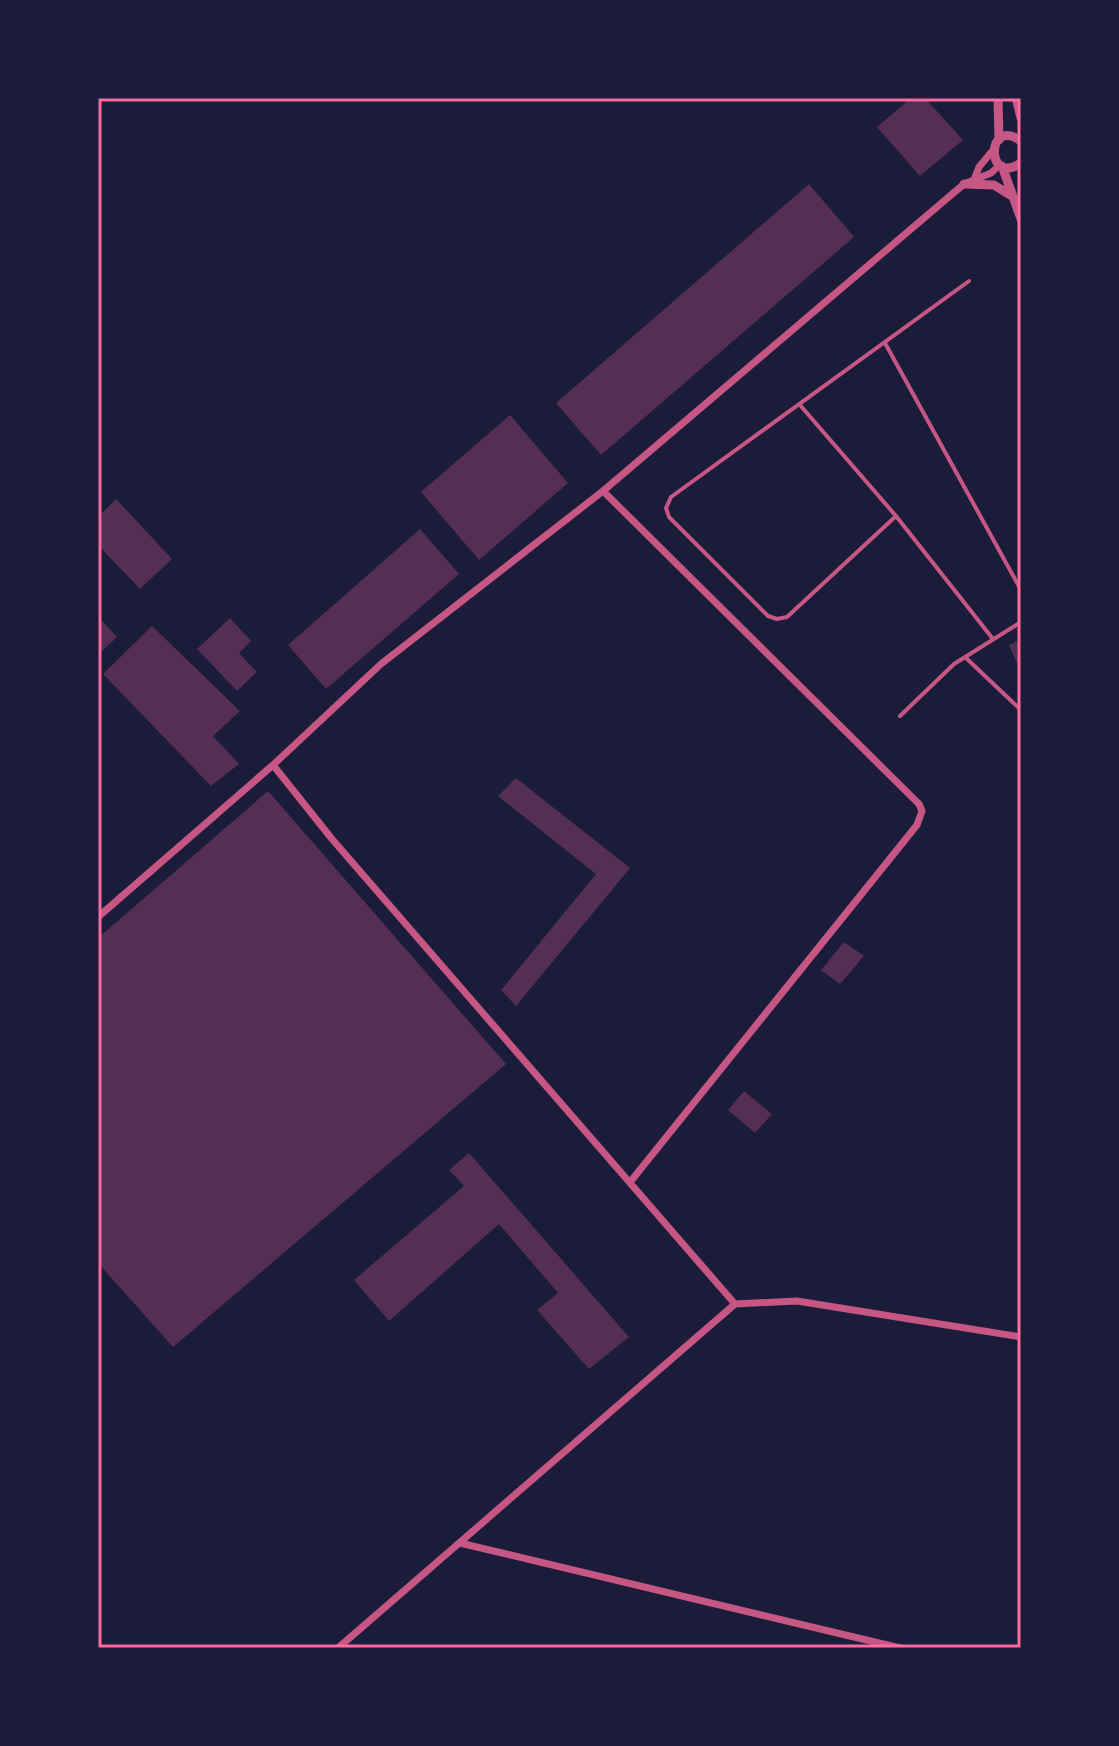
<svg xmlns="http://www.w3.org/2000/svg" width="1119" height="1746" font-family="'Golos Text',sans-serif">
  <rect width="100%" height="100%" fill="#1b1b3a"/>
  <!-- building -->
  <path fill="#542f53" d="M 911,98 L 925,98 L 963,140 L 920,176 L 877,127 Z
    M 809,184 L 854,237 L 601,455 L 556,403 Z
    M 510,415 L 568,483 L 479,560 L 421,492 Z
    M 116,499 L 172,559 L 140,589 L 98,545 L 98,517 Z
    M 420,529 L 459,574 L 326,689 L 288,645 Z
    M 98,616 L 117,637 L 98,655 Z
    M 230,618 L 251,641 L 239,653 L 257,672 L 237,691 L 197,649 Z
    M 152,626 L 240,711 L 213,736 L 239,764 L 211,786 L 103,674 Z
    M 1021,639 L 1021,672 L 1009,645 Z
    M 516,778 L 630,868 L 516,1006 L 501,990 L 596,874 L 498,796 Z
    M 268,791 L 506,1064 L 173,1347 L 98,1263 L 98,938 Z
    M 844,942 L 864,956 L 840,984 L 821,970 Z
    M 744,1091 L 772,1114 L 755,1133 L 728,1110 Z
    M 469,1153 L 629,1337 L 589,1369 L 537,1310 L 558,1293 L 499,1224 L 389,1321 L 354,1280 L 464,1186 L 449,1170 Z"/>
  <g fill="none" stroke-linecap="round" stroke-linejoin="round">
    <!-- service -->
    <path stroke="#c65784" stroke-width="4" d="M 885,343 L 1021,590
      M 800,405 L 896,516 L 993,639
      M 896,516 L 787,617 L 777,619 L 768,616 L 669,517 L 666,508 L 671,497 L 969,281
      M 965,657 L 1021,710
      M 900,716 L 954,664 L 1021,622"/>
    <!-- minor -->
    <path stroke="#c65784" stroke-width="7" d="M 974,180 L 979,167 L 994,149
      M 603,491 L 964,184 L 991,173 L 1000,165
      M 273,765 L 381,664 L 603,491 L 919,804 L 922,811 L 917,825 L 631,1181
      M 98,917 L 273,765 L 332,839 L 735,1304
      M 460,1543 L 900,1648
      M 338,1648 L 735,1304 L 797,1301 L 1021,1337"/>
    <!-- tertiary -->
    <path stroke="#c65784" stroke-width="9" d="M 998,98 L 999,140
      M 1016,98 L 1021,118
      M 1021,141 C 986,116 985,187 1021,163
      M 1002,166 L 1021,219
      M 964,184 L 994,185 L 1010,195"/>
  </g>
  <!-- border -->
  <rect width="1119" height="1746" fill="none" stroke="#1b1b3a" stroke-width="200"/>
  <rect x="100" y="100" width="919" height="1546" fill="none" stroke="#ff6b9d" stroke-width="3"/>
</svg>
